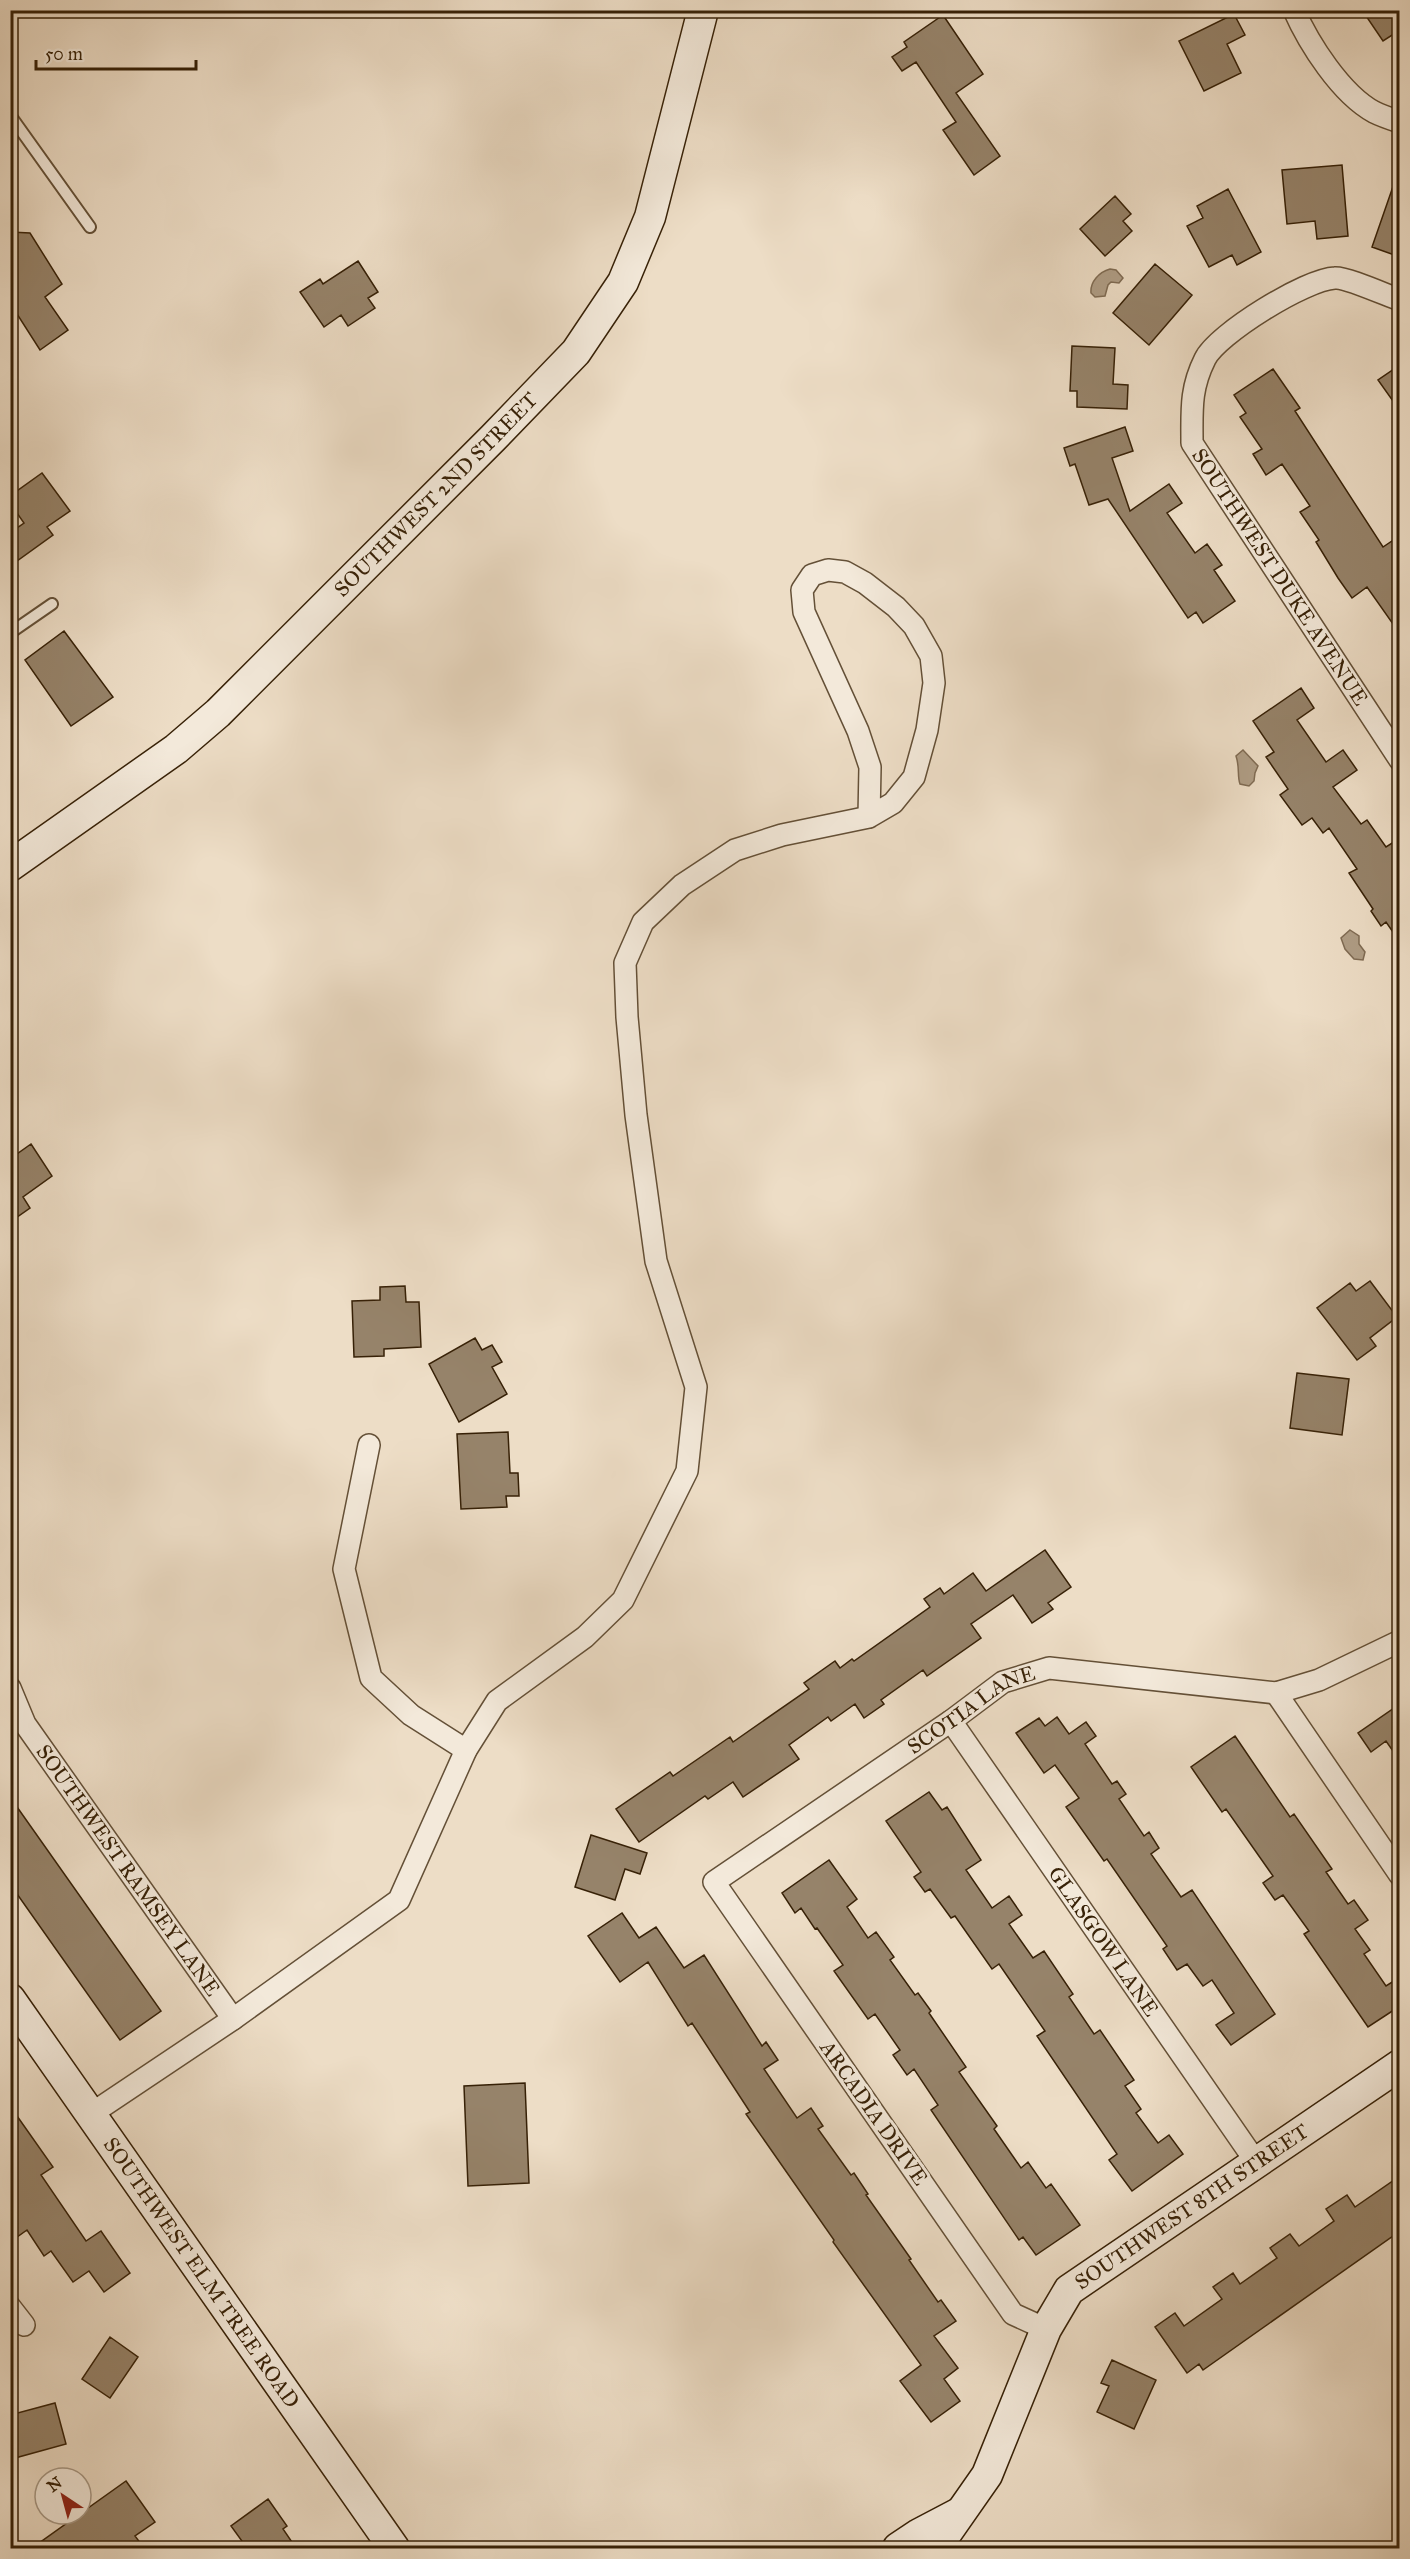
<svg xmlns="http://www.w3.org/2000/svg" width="1410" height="2559" font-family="'IM FELL Great Primer',serif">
  <rect width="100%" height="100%" fill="#edddc6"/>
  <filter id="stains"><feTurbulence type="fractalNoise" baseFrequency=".00333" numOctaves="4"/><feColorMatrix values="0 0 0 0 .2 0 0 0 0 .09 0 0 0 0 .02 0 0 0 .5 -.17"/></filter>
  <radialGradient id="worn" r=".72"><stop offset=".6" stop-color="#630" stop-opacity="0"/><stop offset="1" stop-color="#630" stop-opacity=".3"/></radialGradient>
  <!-- water -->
  <path fill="#af9d85" stroke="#7f6b53" stroke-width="1.5" d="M 1110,269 L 1116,270 L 1123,278 L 1119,283 L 1111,282 L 1108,285 L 1105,296 L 1095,297 L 1091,293 C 1090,282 1099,272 1110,269 Z
    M 1243,750 L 1258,766 L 1255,773 L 1254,781 L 1249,786 L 1240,784 C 1237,776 1240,768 1236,756 Z
    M 1350,930 L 1359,936 L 1359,944 L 1365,952 L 1363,960 L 1354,959 L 1345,949 L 1341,938 Z"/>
  <!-- building -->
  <path fill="#96836a" stroke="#372107" stroke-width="1.5" d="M 1362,10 L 1400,10 L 1400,30 L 1383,41 Z
    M 1234,14 L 1245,35 L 1227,44 L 1241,73 L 1204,91 L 1179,41 Z
    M 943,15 L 983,74 L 956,93 L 1000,156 L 974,175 L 943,130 L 956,122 L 916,62 L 902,71 L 892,57 L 907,47 L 904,42 Z
    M 1342,165 L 1348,236 L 1317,239 L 1315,221 L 1287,224 L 1282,170 Z
    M 1397,175 L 1400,176 L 1400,257 L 1372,247 Z
    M 1228,189 L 1261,252 L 1237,265 L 1232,255 L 1209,267 L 1187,226 L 1203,218 L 1197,206 Z
    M 1115,196 L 1131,214 L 1123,221 L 1132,231 L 1105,256 L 1080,229 Z
    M 10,232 L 30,233 L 62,284 L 45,297 L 68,330 L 40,350 L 10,303 Z
    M 358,261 L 378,292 L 368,298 L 375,308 L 348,326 L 341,315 L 324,327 L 300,292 L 320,279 L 323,284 Z
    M 1155,264 L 1192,295 L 1149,345 L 1113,313 Z
    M 1072,346 L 1115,348 L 1113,384 L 1128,385 L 1127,409 L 1077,407 L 1077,391 L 1070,391 Z
    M 1400,365 L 1400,411 L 1378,380 Z
    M 1273,369 L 1300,408 L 1295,411 L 1383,547 L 1392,541 L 1400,552 L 1400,634 L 1367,587 L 1352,598 L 1338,578 L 1316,542 L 1319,540 L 1300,512 L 1310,506 L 1282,464 L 1266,475 L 1253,454 L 1262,449 L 1240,417 L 1246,413 L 1234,395 Z
    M 1125,427 L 1133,451 L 1112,458 L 1130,511 L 1169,484 L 1182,503 L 1167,513 L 1195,553 L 1207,544 L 1222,565 L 1214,570 L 1235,601 L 1203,623 L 1196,612 L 1188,618 L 1108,499 L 1089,505 L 1075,464 L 1070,466 L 1064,448 Z
    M 42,473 L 70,511 L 47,527 L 53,535 L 10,566 L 10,533 L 24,523 L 10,503 L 10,496 Z
    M 64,631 L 113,697 L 71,726 L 25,660 Z
    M 1301,688 L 1314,708 L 1297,720 L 1326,762 L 1343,750 L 1357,770 L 1333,787 L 1361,824 L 1367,820 L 1386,847 L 1400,838 L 1400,942 L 1386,922 L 1381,926 L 1371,911 L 1373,909 L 1349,873 L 1357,869 L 1329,828 L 1323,833 L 1312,818 L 1302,825 L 1280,795 L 1288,789 L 1266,757 L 1274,752 L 1253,721 Z
    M 31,1144 L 52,1176 L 23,1197 L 30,1208 L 10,1222 L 10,1159 Z
    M 1370,1281 L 1397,1317 L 1370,1338 L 1376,1346 L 1357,1360 L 1317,1308 L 1350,1283 L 1356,1291 Z
    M 405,1286 L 406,1302 L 419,1302 L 421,1347 L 384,1349 L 384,1356 L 354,1357 L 352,1301 L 380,1300 L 380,1287 Z
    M 475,1338 L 482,1350 L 492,1345 L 502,1362 L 492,1367 L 507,1394 L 459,1422 L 429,1364 Z
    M 1297,1373 L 1349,1379 L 1342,1435 L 1290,1428 Z
    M 508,1432 L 510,1473 L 518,1473 L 519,1496 L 506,1496 L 507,1507 L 461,1509 L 457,1434 Z
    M 1045,1550 L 1071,1587 L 1048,1603 L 1053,1609 L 1032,1623 L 1013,1595 L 971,1624 L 981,1638 L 927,1676 L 923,1670 L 881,1700 L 884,1704 L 864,1718 L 855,1704 L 831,1721 L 828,1717 L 789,1745 L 799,1759 L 743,1797 L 733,1782 L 708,1799 L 705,1796 L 639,1842 L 616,1809 L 670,1772 L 673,1776 L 730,1737 L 733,1742 L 809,1689 L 804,1683 L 835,1661 L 840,1668 L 852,1659 L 854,1661 L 930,1607 L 924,1599 L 940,1588 L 944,1594 L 973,1573 L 986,1591 Z
    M 1400,1704 L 1400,1761 L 1386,1741 L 1371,1752 L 1358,1733 Z
    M 1057,1717 L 1069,1734 L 1086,1722 L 1096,1736 L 1085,1744 L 1112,1784 L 1117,1781 L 1126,1794 L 1119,1799 L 1144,1836 L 1149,1832 L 1159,1848 L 1151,1854 L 1181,1897 L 1192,1890 L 1275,2014 L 1231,2045 L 1216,2025 L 1234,2013 L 1212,1980 L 1203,1986 L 1187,1964 L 1177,1970 L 1163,1949 L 1167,1946 L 1107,1859 L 1104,1861 L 1066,1807 L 1079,1798 L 1055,1765 L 1044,1773 L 1016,1733 L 1039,1718 L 1045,1726 Z
    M 1235,1736 L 1290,1817 L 1294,1814 L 1332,1869 L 1326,1872 L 1348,1904 L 1354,1900 L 1368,1920 L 1355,1929 L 1370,1950 L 1364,1954 L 1386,1986 L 1400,1977 L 1400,2006 L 1368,2027 L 1304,1934 L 1309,1931 L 1283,1895 L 1275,1900 L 1263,1883 L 1273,1876 L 1226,1809 L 1222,1812 L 1191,1767 Z
    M 929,1792 L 942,1810 L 947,1807 L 981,1860 L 966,1870 L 992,1908 L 1009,1896 L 1022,1915 L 1009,1924 L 1033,1958 L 1044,1951 L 1073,1994 L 1069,1997 L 1094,2034 L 1100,2030 L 1134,2080 L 1125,2086 L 1141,2109 L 1136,2113 L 1158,2143 L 1169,2135 L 1183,2154 L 1132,2191 L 1109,2160 L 1117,2154 L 1037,2036 L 1045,2031 L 999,1964 L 992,1969 L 955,1916 L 951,1918 L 930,1889 L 925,1892 L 914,1877 L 921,1872 L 886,1821 Z
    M 10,1797 L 161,2011 L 120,2040 L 10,1884 Z
    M 591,1835 L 647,1853 L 640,1874 L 625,1869 L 615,1900 L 575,1887 Z
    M 829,1860 L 857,1899 L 847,1907 L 868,1938 L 876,1932 L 894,1957 L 890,1960 L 915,1995 L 918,1993 L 931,2011 L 929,2013 L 966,2067 L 959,2072 L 997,2126 L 994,2129 L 1021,2168 L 1028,2162 L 1046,2188 L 1051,2184 L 1080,2225 L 1036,2255 L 1023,2237 L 1019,2240 L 931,2110 L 938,2105 L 914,2069 L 907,2075 L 893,2055 L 900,2050 L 875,2014 L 868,2019 L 834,1971 L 843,1965 L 817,1928 L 815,1929 L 801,1908 L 795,1913 L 782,1893 Z
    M 622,1913 L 639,1938 L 656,1927 L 684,1968 L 704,1955 L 762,2046 L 766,2042 L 778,2060 L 764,2069 L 797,2118 L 811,2108 L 823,2126 L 818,2129 L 851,2175 L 854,2173 L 868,2194 L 866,2195 L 911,2259 L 909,2260 L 938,2302 L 941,2300 L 956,2321 L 934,2336 L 958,2368 L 944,2379 L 960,2401 L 931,2422 L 900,2381 L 921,2365 L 833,2242 L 834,2240 L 746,2114 L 750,2112 L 692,2023 L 688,2026 L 648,1962 L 620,1982 L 588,1936 Z
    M 525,2083 L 529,2183 L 468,2186 L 464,2086 Z
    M 10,2106 L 53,2167 L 41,2175 L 86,2241 L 101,2231 L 130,2273 L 104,2292 L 89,2271 L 73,2282 L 51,2251 L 44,2256 L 27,2230 L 10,2242 Z
    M 1400,2176 L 1400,2231 L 1203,2370 L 1199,2364 L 1187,2373 L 1155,2327 L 1175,2313 L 1184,2326 L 1222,2299 L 1213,2287 L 1233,2273 L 1240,2284 L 1277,2258 L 1270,2248 L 1290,2234 L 1299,2246 L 1334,2221 L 1326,2209 L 1347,2195 L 1355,2207 Z
    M 110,2337 L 138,2357 L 110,2398 L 82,2379 Z
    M 1112,2360 L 1156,2380 L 1134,2429 L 1097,2412 L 1109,2386 L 1101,2383 Z
    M 55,2403 L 66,2444 L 15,2458 L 10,2441 L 10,2415 Z
    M 126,2481 L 155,2522 L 135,2536 L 144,2548 L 32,2548 Z
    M 268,2499 L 287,2526 L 283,2529 L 296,2548 L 247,2548 L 231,2526 Z"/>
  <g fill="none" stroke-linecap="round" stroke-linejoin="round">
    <defs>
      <path id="lane" d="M 10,115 L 90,227
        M 10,633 L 52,604"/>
      <g id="street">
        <path d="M 1294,10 C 1309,44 1341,94 1374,112 C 1382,116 1391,119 1400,122"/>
        <path id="s1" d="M 1400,300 C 1386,295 1346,277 1335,278 C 1306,279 1217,334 1205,359 C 1190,389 1192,410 1192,443 L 1400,760"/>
        <path d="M 369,1445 L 344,1569 L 371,1678 L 411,1715 L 466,1750"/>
        <path id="s2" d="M 10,1688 L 25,1724 L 233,2019"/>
        <path d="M 1276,1693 L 1400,1875"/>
        <path id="s3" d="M 951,1721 L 1256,2162"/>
        <path d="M 91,2114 L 233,2019 L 399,1900 L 466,1750 L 497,1701 L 585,1637 L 623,1600 L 687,1471 L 696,1387 L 656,1261 L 636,1115 L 627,1017 L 625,963 L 643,922 L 682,885 L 735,850 L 782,835 L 869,817 L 893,803 L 914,777 L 927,730 L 934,683 L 931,656 L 914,626 L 896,607 L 865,583 L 845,572 L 828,570 L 812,575 L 802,590 L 804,612 L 858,731 L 870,767 L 869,817"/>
        <path d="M 10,2307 L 24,2325"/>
        <path id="s4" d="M 1046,2329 L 1013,2314 L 714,1882 L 951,1721 L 1003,1682 L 1049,1668 L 1276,1693 L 1319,1680 L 1400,1641"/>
      </g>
      <g id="secondary">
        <path id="s5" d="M 10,866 L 176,749 L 218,713 L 493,438 L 576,352 L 623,282 L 650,217 L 703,10"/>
        <path id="s6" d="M 10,1999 L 394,2548"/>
        <path d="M 898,2548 L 919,2534 L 959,2513"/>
        <path id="s7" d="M 936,2548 L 987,2475 L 1046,2329 L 1069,2290 L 1400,2065"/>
      </g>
    </defs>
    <!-- lane casing -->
    <use href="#lane" stroke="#645037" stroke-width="14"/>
    <!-- street casing -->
    <use href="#street" stroke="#645037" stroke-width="24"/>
    <!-- secondary casing -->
    <use href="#secondary" stroke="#372107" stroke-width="33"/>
    <!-- lane -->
    <use href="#lane" stroke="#f3e9da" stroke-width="10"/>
    <!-- street -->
    <use href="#street" stroke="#f3e9da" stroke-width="21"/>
    <!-- secondary -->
    <use href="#secondary" stroke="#f3e9da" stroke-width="30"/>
  </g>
  <g text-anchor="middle" stroke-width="6" stroke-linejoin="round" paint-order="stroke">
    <!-- street labels -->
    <g font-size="21" fill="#372107" stroke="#f3e9da">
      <text dy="7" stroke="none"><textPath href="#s5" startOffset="567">SOUTHWEST 2ND STREET</textPath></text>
      <text dy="7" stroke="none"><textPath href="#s1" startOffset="471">SOUTHWEST DUKE AVENUE</textPath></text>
      <text dy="7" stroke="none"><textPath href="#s4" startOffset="872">SCOTIA LANE</textPath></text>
      <text dy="7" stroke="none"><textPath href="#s2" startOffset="218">SOUTHWEST RAMSEY LANE</textPath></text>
      <text dy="7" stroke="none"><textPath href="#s3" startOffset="268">GLASGOW LANE</textPath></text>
      <text transform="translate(874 2113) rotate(55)" y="7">ARCADIA DRIVE</text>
      <text dy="7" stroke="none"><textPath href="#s7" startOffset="440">SOUTHWEST 8TH STREET</textPath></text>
      <text dy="7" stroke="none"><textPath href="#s6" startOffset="334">SOUTHWEST ELM TREE ROAD</textPath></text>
    </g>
  </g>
  <!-- margin -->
  <rect width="1410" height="2559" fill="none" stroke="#edddc6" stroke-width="36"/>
  <rect x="12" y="12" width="1386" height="2535" fill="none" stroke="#372107" stroke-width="3"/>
  <rect x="18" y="18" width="1374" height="2523" fill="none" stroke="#372107" stroke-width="1.5"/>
  <!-- north arrow -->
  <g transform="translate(63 2496) rotate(324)"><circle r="28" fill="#f3e9da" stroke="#a89986" stroke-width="1.5"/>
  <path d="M0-4.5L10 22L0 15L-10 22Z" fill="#8f2418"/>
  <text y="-9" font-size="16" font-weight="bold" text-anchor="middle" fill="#372107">N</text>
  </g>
  <!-- scale -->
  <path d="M36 60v9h160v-9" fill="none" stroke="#372107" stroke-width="3"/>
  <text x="45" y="60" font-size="18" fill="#372107" stroke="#f3e9da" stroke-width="4.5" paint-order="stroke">50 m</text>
  <rect width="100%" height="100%" filter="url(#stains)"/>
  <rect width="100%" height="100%" fill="url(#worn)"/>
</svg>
